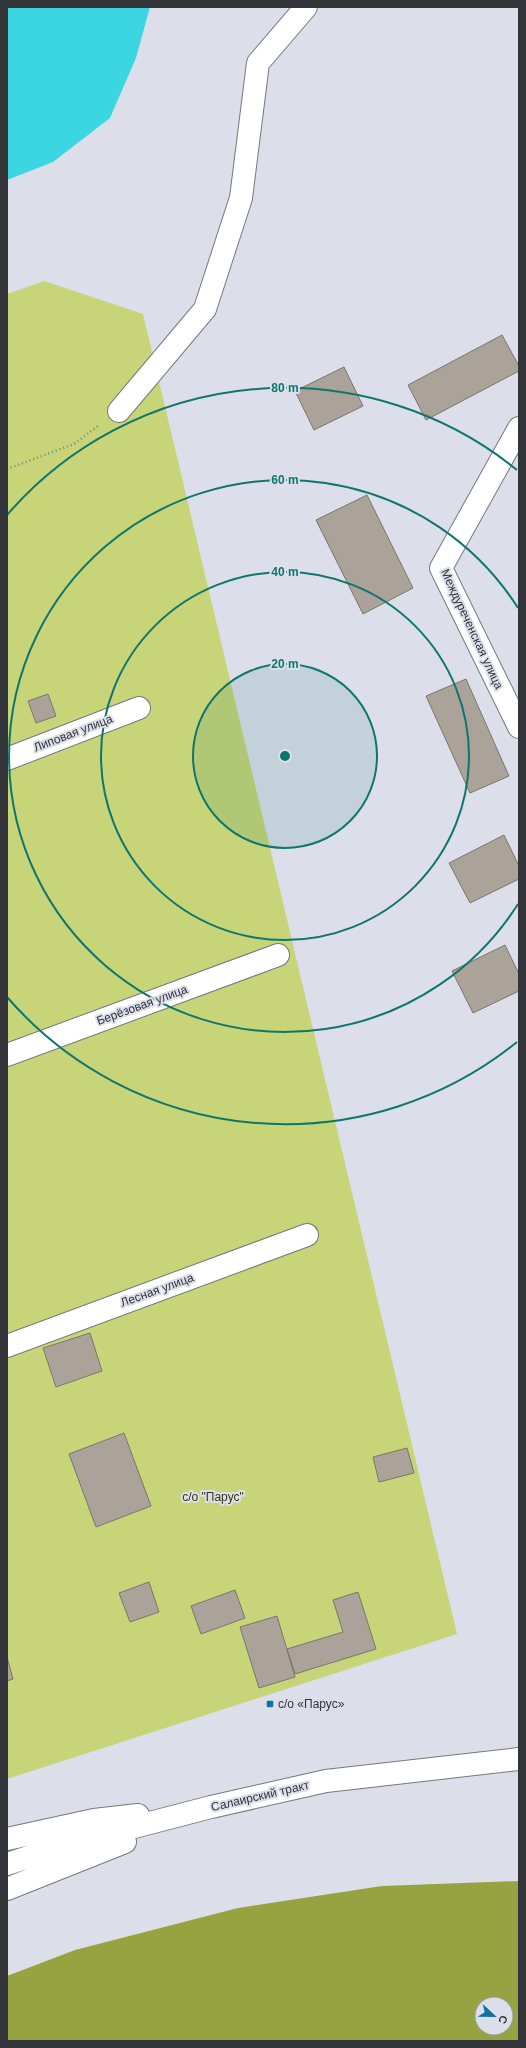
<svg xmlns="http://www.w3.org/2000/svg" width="526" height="2048" font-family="Helvetica,sans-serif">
  <rect width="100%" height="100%" fill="#dcdfea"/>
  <!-- green -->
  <path fill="#c7d477" d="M 44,281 L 143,314 L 457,1634 L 7,1779 L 7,294 Z"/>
  <!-- forest -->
  <path fill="#97a340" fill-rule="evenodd" d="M 519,1881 L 519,2041 L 7,2041 L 7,1976 L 75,1950 L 238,1908 L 382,1886 ZM 482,2004 L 506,2004 L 506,2028 L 482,2028 Z"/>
  <!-- water -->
  <path fill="#3cd6e2" d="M 7,7 L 150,7 L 136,58 L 110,118 L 53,162 L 7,180 Z"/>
  <!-- building -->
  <path fill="#aba29a" stroke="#7c756d" d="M 502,335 L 519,366 L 519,371 L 426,420 L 408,385 Z
    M 344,367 L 363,406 L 314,430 L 295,391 Z
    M 367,495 L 413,588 L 363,614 L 316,520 Z
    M 466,679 L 509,776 L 470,793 L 426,696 Z
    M 48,694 L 56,716 L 36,723 L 28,701 Z
    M 504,835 L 519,866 L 519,879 L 470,903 L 449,863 Z
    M 505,945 L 519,974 L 519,991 L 473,1013 L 452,971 Z
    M 90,1333 L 102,1371 L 56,1387 L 43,1348 Z
    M 124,1433 L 151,1506 L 96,1527 L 69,1454 Z
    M 407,1448 L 414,1473 L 379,1482 L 373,1457 Z
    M 149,1582 L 159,1612 L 130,1622 L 119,1593 Z
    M 235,1590 L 245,1618 L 201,1634 L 191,1606 Z
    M 358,1592 L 376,1649 L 295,1674 L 287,1649 L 343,1632 L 333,1600 Z
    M 277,1616 L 295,1677 L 259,1688 L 240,1627 Z
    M 7,1657 L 13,1679 L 7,1681 Z"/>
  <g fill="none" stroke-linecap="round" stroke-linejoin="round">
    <defs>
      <path id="minor" d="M 119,411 L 205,309 L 241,198 L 258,63 L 306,7
        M 519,428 L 441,568 L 519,727
        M 7,759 L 139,708
        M 7,1055 L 278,955
        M 7,1346 L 307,1235
        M 7,1839 L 94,1820 L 138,1815
        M 7,1864 L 69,1844 L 211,1807 L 326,1781 L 519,1759
        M 7,1889 L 125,1842"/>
    </defs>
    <!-- minor casing -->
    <use href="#minor" stroke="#757882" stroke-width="24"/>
    <!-- path -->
    <path stroke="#808289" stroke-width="2.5" stroke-dasharray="1 3" stroke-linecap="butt" d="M 7,469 L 74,444 L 98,426"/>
    <!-- minor -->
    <use href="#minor" stroke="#fff" stroke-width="22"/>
  </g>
  <!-- distance rings -->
  <circle cx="285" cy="756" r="92" fill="#0f766e" fill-opacity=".12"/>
  <g fill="none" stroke="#0f766e" stroke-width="2">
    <circle cx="285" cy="756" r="92"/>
    <circle cx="285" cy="756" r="184"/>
    <path d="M518 904A276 276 0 1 1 518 608"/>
    <path d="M517 1042A368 368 0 0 1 7 997M7 515A368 368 0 0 1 517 470"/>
  </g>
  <!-- markers -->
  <rect fill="#0e73a0" stroke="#dcdfea" stroke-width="1.5" x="266" y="1700" width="8" height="8" rx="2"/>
  <g text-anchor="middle" stroke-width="4" stroke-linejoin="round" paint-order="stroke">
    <!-- street labels -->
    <g font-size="12" fill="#333439" stroke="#dcdfea">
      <text transform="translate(472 629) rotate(65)" y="4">Междуреченская улица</text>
      <text transform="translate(73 733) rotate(-21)" y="4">Липовая улица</text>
      <text transform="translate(142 1005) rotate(-20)" y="4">Берёзовая улица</text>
      <text transform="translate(157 1290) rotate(-20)" y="4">Лесная улица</text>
      <text transform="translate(260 1796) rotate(-13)" y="4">Салаирский тракт</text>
    </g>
    <!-- park labels -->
    <g font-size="12" fill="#33380e" stroke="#dcdfea">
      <text x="213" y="1501">с/о "Парус"</text>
    </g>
    <!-- poi labels -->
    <g font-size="12" fill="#333439" stroke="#dcdfea" text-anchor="start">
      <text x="278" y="1708">с/о «Парус»</text>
    </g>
  </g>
  <circle cx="285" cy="756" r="6" fill="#0f766e" stroke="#dcdfea" stroke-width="2"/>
  <g font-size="12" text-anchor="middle" font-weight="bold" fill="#0f766e" stroke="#dcdfea" stroke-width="4" stroke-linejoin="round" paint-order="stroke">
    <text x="285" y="392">80 m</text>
    <text x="285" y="484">60 m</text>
    <text x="285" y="576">40 m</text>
    <text x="285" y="668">20 m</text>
  </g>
  <!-- border -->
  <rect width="526" height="2048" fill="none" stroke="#333439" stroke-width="16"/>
  <!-- north arrow -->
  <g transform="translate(494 2016) rotate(112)"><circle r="19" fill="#dcdfea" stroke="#989ba3"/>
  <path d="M0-3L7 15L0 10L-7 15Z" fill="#0e73a0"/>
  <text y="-6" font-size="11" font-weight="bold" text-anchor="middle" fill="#333439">С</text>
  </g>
</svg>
